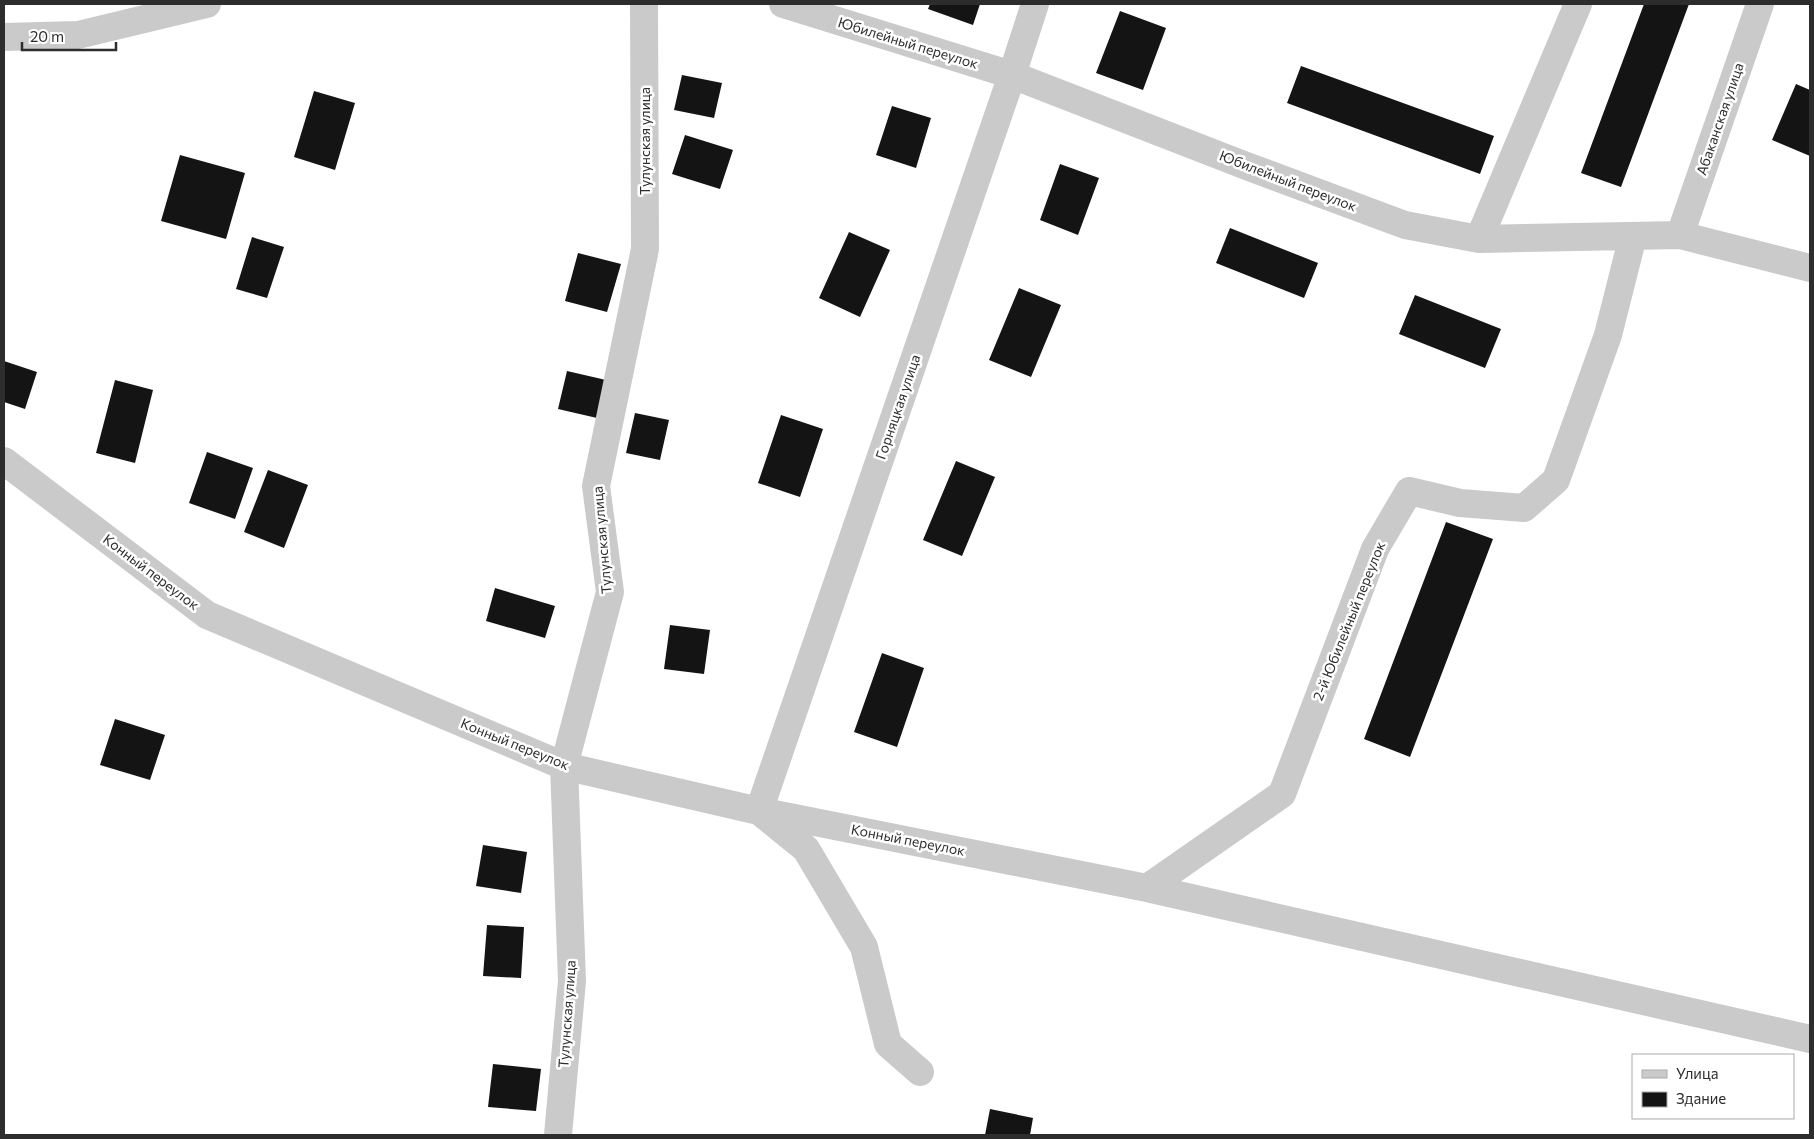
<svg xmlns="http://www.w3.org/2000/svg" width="1814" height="1139" font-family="Commissioner,sans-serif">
  <rect width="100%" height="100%" fill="#fff"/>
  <!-- building -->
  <path fill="#141414" d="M 930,4 L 980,4 L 973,25 L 928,9 Z
    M 1644,4 L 1689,4 L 1621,187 L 1581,173 Z
    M 1120,11 L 1166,28 L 1143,90 L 1096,73 Z
    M 1301,66 L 1494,136 L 1480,174 L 1287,103 Z
    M 682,75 L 722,83 L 714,118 L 674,110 Z
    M 1796,84 L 1810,90 L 1810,156 L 1772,140 Z
    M 314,91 L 355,103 L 335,170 L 294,157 Z
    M 892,106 L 931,118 L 916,168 L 876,155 Z
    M 685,135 L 733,150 L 720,189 L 672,174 Z
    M 180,155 L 245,173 L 226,239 L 161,221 Z
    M 1060,164 L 1099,178 L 1078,235 L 1040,220 Z
    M 1230,228 L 1318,263 L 1304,298 L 1216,263 Z
    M 849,232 L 890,250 L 860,317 L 819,298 Z
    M 252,237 L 284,247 L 267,298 L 236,289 Z
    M 578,253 L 621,264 L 607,312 L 565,301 Z
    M 1019,288 L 1061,305 L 1031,377 L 989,360 Z
    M 1415,295 L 1501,329 L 1485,368 L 1399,334 Z
    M 4,361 L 37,372 L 25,409 L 4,402 Z
    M 567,371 L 606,380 L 597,418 L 558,409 Z
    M 115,380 L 153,390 L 135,463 L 96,453 Z
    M 635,413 L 669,420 L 660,460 L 626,453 Z
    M 781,415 L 823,429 L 800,497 L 758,483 Z
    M 207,452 L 253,468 L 235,519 L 189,503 Z
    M 956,461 L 995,477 L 962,556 L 923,540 Z
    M 268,470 L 308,485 L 284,548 L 244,532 Z
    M 1446,522 L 1493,539 L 1410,757 L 1364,739 Z
    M 495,588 L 555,606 L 545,638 L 486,621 Z
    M 670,625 L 710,630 L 704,674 L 664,669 Z
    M 882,653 L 924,668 L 897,747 L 854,732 Z
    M 115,719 L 165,735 L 150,780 L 100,765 Z
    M 483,845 L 527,852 L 521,893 L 476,886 Z
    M 487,925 L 524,927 L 521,978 L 483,976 Z
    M 493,1064 L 541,1069 L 536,1111 L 488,1107 Z
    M 990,1109 L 1033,1118 L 1030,1135 L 985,1135 Z"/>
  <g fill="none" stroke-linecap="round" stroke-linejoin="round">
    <!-- minor -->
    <path stroke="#cacaca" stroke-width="28" d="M 783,4 L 1012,75 L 1249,167 L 1405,225 L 1479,239 L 1680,235 L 1810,268
      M 4,37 L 78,35 L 207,4
      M 1680,235 L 1760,4
      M 1479,239 L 1578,4
      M 4,461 L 207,615 L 564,766 L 759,811 L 1147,888 L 1810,1039
      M 1147,888 L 1282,794 L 1375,549 L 1409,491 L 1460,503 L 1524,508 L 1556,480 L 1608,335 L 1633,236
      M 920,1072 L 888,1044 L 864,947 L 806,849 L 759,811 L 1012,75 L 1035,4
      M 558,1135 L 572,981 L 564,766 L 610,592 L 596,486 L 645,249 L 644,4"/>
  </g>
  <g text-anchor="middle" stroke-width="5" stroke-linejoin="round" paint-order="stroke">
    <!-- street labels -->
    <g font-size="14" fill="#2d2d2d" stroke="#fff">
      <text transform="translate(908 43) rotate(17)" y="5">Юбилейный переулок</text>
      <text transform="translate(1720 119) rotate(-71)" y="5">Абаканская улица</text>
      <text transform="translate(645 141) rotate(-90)" y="5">Тулунская улица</text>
      <text transform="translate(1288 181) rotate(21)" y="5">Юбилейный переулок</text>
      <text transform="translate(898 407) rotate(-71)" y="5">Горняцкая улица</text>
      <text transform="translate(602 540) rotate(-95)" y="5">Тулунская улица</text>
      <text transform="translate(151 572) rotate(37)" y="5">Конный переулок</text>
      <text transform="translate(1349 621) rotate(-68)" y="5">2-й Юбилейный переулок</text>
      <text transform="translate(515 744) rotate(22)" y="5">Конный переулок</text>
      <text transform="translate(908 840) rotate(11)" y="5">Конный переулок</text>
      <text transform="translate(567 1014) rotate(-86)" y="5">Тулунская улица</text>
    </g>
  </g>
  <!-- border -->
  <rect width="1814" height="1139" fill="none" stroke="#2d2d2d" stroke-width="10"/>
  <!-- legend -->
  <rect x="1632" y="1054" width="162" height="65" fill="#ffffff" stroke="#ababab"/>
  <rect x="1642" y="1070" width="25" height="8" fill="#cacaca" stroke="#ababab"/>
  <text x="1676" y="1079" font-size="15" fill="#2d2d2d">Улица</text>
  <rect x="1642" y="1092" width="25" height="15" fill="#141414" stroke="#ababab"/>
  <text x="1676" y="1104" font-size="15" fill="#2d2d2d">Здание</text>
  <!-- scale -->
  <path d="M22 42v8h94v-8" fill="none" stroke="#2d2d2d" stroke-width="2.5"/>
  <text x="30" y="42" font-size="15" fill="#2d2d2d" stroke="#ffffff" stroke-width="4" paint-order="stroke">20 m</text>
</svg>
